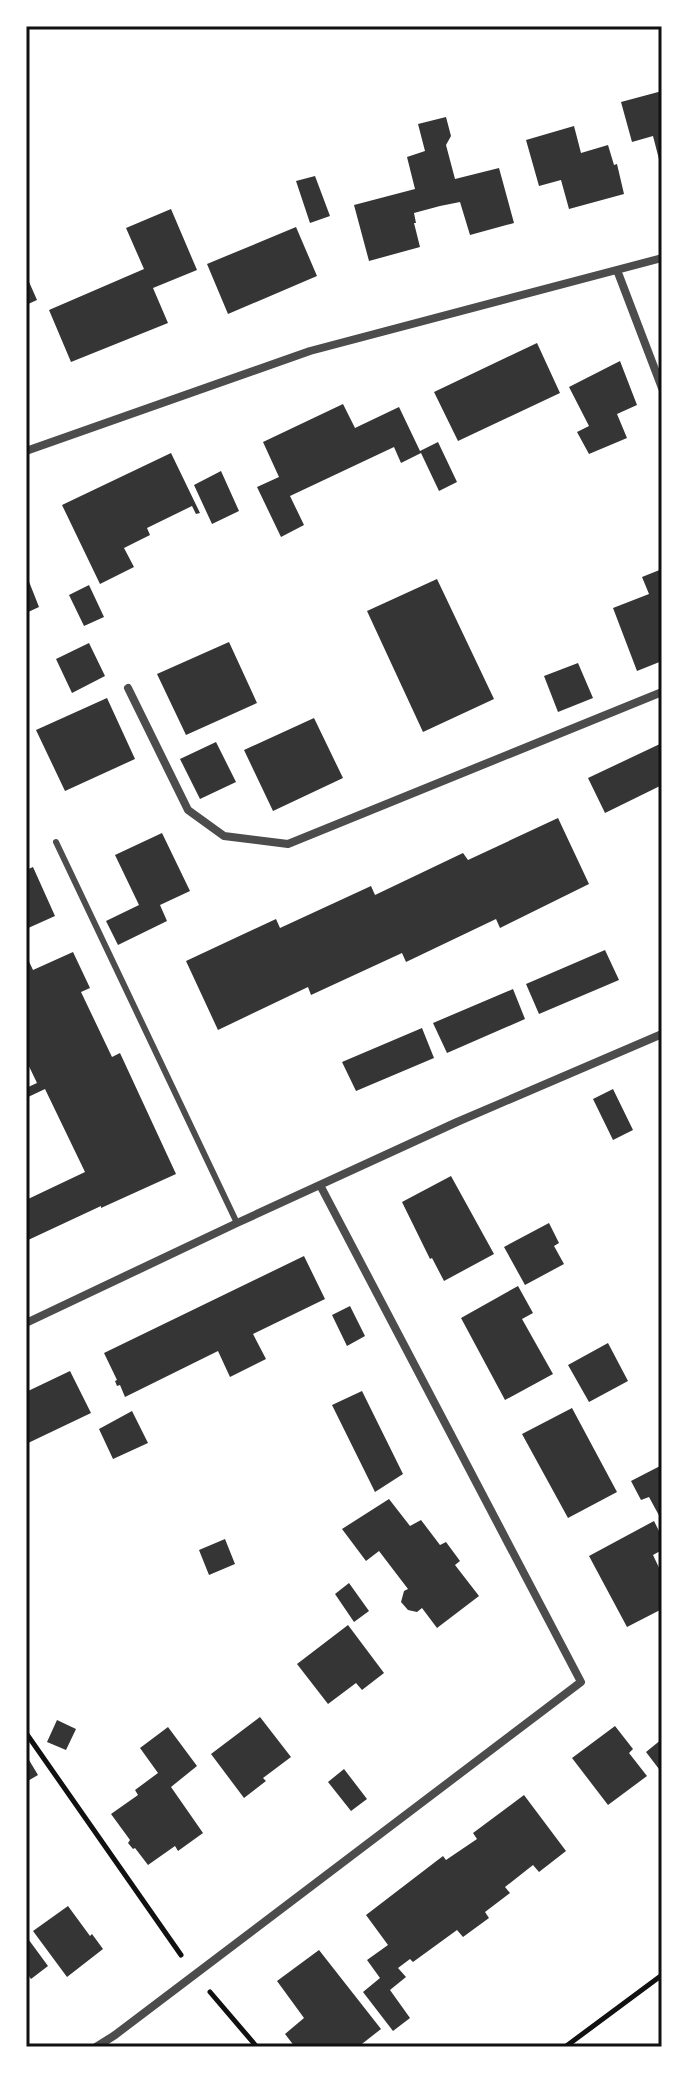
<svg xmlns="http://www.w3.org/2000/svg" width="688" height="2073" font-family="Jost,sans-serif">
  <rect width="100%" height="100%" fill="#fff"/>
  <!-- building -->
  <path fill="#353535" d="M 662,91 L 662,167 L 661,167 L 653,136 L 632,142 L 621,102 Z
    M 446,117 L 451,136 L 446,145 L 455,179 L 499,168 L 514,223 L 470,235 L 460,202 L 440,206 L 414,213 L 416,223 L 414,223 L 420,247 L 369,261 L 354,205 L 415,189 L 407,157 L 425,151 L 418,124 Z
    M 574,126 L 581,153 L 608,145 L 614,165 L 617,164 L 624,194 L 569,209 L 561,180 L 539,186 L 526,140 Z
    M 315,176 L 330,216 L 310,223 L 296,181 Z
    M 171,209 L 197,270 L 153,288 L 168,323 L 71,362 L 49,310 L 144,269 L 126,228 Z
    M 296,227 L 317,276 L 228,314 L 207,264 Z
    M 26,275 L 37,300 L 26,305 Z
    M 537,343 L 560,393 L 458,441 L 434,392 Z
    M 620,361 L 637,405 L 617,414 L 627,438 L 589,454 L 577,432 L 589,426 L 569,387 Z
    M 343,404 L 355,428 L 399,407 L 420,451 L 438,442 L 457,482 L 439,491 L 421,453 L 401,463 L 394,447 L 290,496 L 304,525 L 281,537 L 257,487 L 279,477 L 263,442 Z
    M 171,453 L 200,513 L 196,514 L 192,506 L 147,528 L 150,535 L 124,548 L 134,567 L 100,584 L 62,505 Z
    M 221,471 L 239,511 L 212,524 L 194,485 Z
    M 662,569 L 662,661 L 637,671 L 613,608 L 649,594 L 642,577 Z
    M 26,574 L 39,607 L 26,613 Z
    M 437,579 L 494,699 L 423,732 L 367,611 Z
    M 89,585 L 104,617 L 84,626 L 69,595 Z
    M 229,642 L 257,703 L 186,735 L 157,674 Z
    M 89,643 L 105,676 L 72,693 L 56,659 Z
    M 578,663 L 593,698 L 558,712 L 544,676 Z
    M 107,698 L 135,759 L 65,791 L 36,730 Z
    M 314,718 L 343,778 L 273,811 L 244,750 Z
    M 216,742 L 236,782 L 200,799 L 180,759 Z
    M 662,743 L 662,785 L 605,813 L 588,778 Z
    M 558,818 L 589,884 L 500,928 L 496,919 L 406,962 L 402,953 L 311,995 L 308,987 L 218,1030 L 186,961 L 276,919 L 280,928 L 371,886 L 375,895 L 463,853 L 468,860 Z
    M 162,833 L 190,891 L 160,905 L 167,921 L 118,945 L 106,921 L 139,905 L 115,855 Z
    M 33,867 L 55,916 L 26,929 L 26,870 Z
    M 605,950 L 619,980 L 539,1014 L 526,984 Z
    M 73,952 L 90,988 L 81,992 L 112,1057 L 120,1053 L 176,1174 L 101,1208 L 101,1206 L 26,1241 L 26,1200 L 85,1172 L 45,1089 L 26,1098 L 26,1088 L 37,1083 L 26,1060 L 26,955 L 33,970 Z
    M 513,989 L 525,1019 L 447,1053 L 433,1023 Z
    M 422,1028 L 434,1058 L 356,1091 L 342,1062 Z
    M 613,1089 L 633,1130 L 613,1140 L 593,1099 Z
    M 451,1176 L 494,1254 L 444,1281 L 432,1258 L 430,1259 L 402,1202 Z
    M 549,1223 L 559,1243 L 554,1246 L 564,1264 L 525,1285 L 504,1247 Z
    M 304,1256 L 325,1299 L 253,1334 L 266,1359 L 230,1377 L 218,1351 L 125,1397 L 120,1385 L 117,1386 L 115,1381 L 117,1380 L 104,1353 Z
    M 518,1286 L 533,1313 L 522,1319 L 553,1374 L 505,1400 L 461,1318 Z
    M 350,1306 L 365,1336 L 347,1346 L 332,1315 Z
    M 608,1343 L 628,1381 L 589,1402 L 568,1365 Z
    M 70,1371 L 91,1413 L 26,1444 L 26,1392 Z
    M 362,1391 L 403,1474 L 375,1492 L 332,1405 Z
    M 572,1408 L 617,1492 L 568,1518 L 522,1434 Z
    M 132,1411 L 148,1443 L 113,1459 L 99,1429 Z
    M 662,1465 L 662,1521 L 649,1497 L 641,1500 L 631,1481 Z
    M 389,1499 L 410,1526 L 421,1520 L 440,1545 L 446,1542 L 460,1561 L 455,1565 L 479,1596 L 437,1628 L 422,1608 L 417,1612 L 408,1610 L 401,1602 L 404,1591 L 408,1589 L 379,1551 L 366,1561 L 342,1529 Z
    M 654,1521 L 662,1537 L 662,1550 L 653,1555 L 662,1574 L 662,1609 L 627,1627 L 589,1556 Z
    M 225,1539 L 235,1564 L 209,1575 L 199,1550 Z
    M 349,1583 L 369,1611 L 354,1622 L 335,1594 Z
    M 348,1625 L 384,1673 L 362,1690 L 356,1683 L 328,1704 L 297,1664 Z
    M 260,1717 L 291,1757 L 263,1778 L 266,1781 L 244,1798 L 211,1754 Z
    M 57,1720 L 76,1729 L 66,1750 L 47,1742 Z
    M 615,1726 L 633,1749 L 629,1753 L 647,1776 L 608,1805 L 572,1758 Z
    M 168,1727 L 197,1766 L 171,1787 L 203,1833 L 178,1851 L 175,1846 L 148,1865 L 135,1848 L 133,1849 L 128,1843 L 130,1840 L 111,1814 L 138,1795 L 135,1790 L 158,1773 L 140,1748 Z
    M 662,1739 L 662,1773 L 646,1752 Z
    M 26,1755 L 38,1775 L 26,1782 Z
    M 344,1769 L 367,1799 L 351,1811 L 328,1782 Z
    M 524,1795 L 566,1851 L 539,1872 L 533,1865 L 505,1887 L 510,1893 L 485,1912 L 489,1918 L 463,1937 L 457,1930 L 413,1962 L 410,1959 L 398,1968 L 406,1977 L 390,1990 L 410,2018 L 393,2031 L 363,1992 L 380,1978 L 367,1960 L 388,1945 L 366,1915 L 443,1856 L 446,1860 L 477,1839 L 473,1833 Z
    M 68,1906 L 90,1936 L 92,1934 L 103,1949 L 67,1977 L 33,1931 Z
    M 26,1936 L 48,1966 L 31,1979 L 26,1972 Z
    M 319,1950 L 381,2029 L 358,2047 L 295,2047 L 285,2034 L 304,2018 L 277,1981 Z"/>
  <g fill="none" stroke-linecap="round" stroke-linejoin="round">
    <!-- path -->
    <path stroke="#111" stroke-width="5" d="M 26,1733 L 181,1955
      M 210,1992 L 257,2047
      M 565,2047 L 662,1975"/>
    <!-- service -->
    <path stroke="#4c4c4c" stroke-width="6" d="M 56,842 L 237,1223"/>
    <!-- minor -->
    <path stroke="#4c4c4c" stroke-width="8" d="M 617,270 L 662,388
      M 26,451 L 310,351 L 662,258
      M 128,688 L 188,810 L 224,836 L 288,844 L 662,692
      M 26,1323 L 237,1223 L 457,1122 L 662,1034
      M 96,2047 L 115,2035 L 581,1682 L 320,1185"/>
  </g>
  <!-- border -->
  <rect width="688" height="2073" fill="none" stroke="#ffffff" stroke-width="56"/>
  <rect x="28" y="28" width="632" height="2017" fill="none" stroke="#111" stroke-width="3"/>
</svg>
